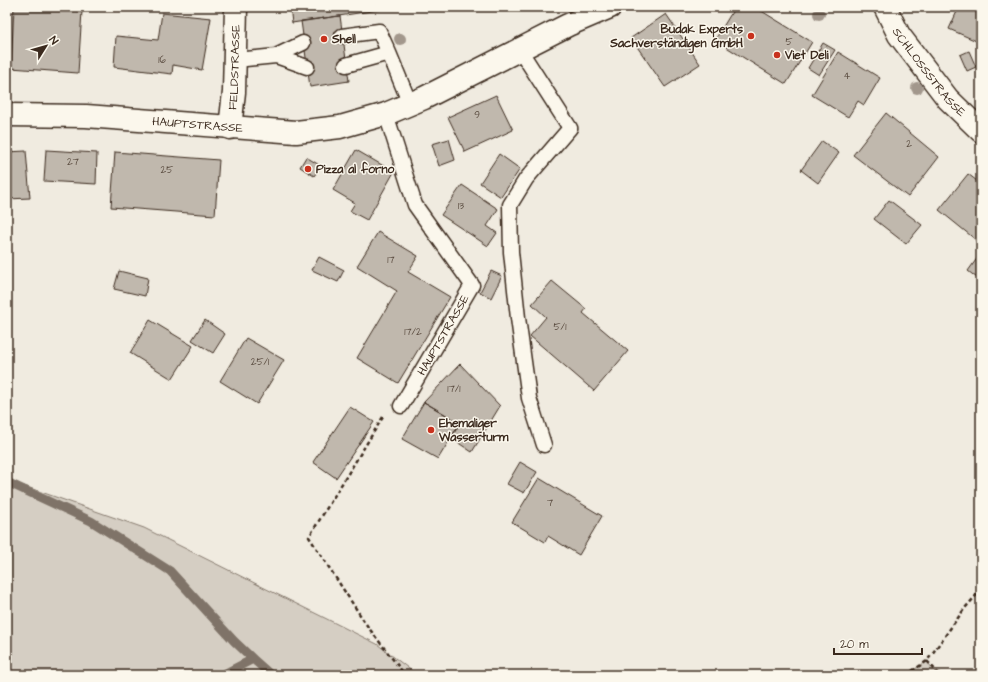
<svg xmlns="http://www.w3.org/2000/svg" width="988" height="682" font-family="'Architects Daughter',sans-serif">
  <rect width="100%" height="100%" fill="#f0ebe0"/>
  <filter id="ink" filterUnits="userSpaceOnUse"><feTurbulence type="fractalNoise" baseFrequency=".025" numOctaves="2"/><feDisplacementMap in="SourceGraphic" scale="8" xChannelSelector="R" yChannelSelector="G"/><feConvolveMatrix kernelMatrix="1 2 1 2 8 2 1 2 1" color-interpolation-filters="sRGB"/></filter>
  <g filter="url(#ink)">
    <!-- green -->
    <path fill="#d5cec3" stroke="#887c70" d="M 7,480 L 144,528 L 377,644 L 417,675 L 7,675 Z
      M 927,661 L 937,675 L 906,675 Z"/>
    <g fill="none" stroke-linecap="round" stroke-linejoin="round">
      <!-- stream -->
      <path stroke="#7f7367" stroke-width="9" d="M 7,482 L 91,521 L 170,571 L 234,641 L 253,659
        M 222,675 L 253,659 L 271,675"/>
    </g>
    <!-- building -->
    <path fill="#c0b8ad" stroke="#3b2a1e" d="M 14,7 L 67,7 L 67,10 L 82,11 L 78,73 L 11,68 Z
      M 290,7 L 384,7 L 385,9 L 292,23 Z
      M 735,7 L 755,7 L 812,42 L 786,84 L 715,40 Z
      M 959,7 L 981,7 L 981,43 L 949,29 Z
      M 162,13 L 211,18 L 202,70 L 173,65 L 172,74 L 114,67 L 116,36 L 158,40 Z
      M 666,14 L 700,64 L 665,87 L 631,38 Z
      M 340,16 L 349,81 L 310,87 L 301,21 Z
      M 823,43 L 835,50 L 819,75 L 808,68 Z
      M 969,51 L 976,67 L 967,71 L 960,55 Z
      M 838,52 L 880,78 L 864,105 L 858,101 L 848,117 L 812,95 Z
      M 496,95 L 513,130 L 465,152 L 448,117 Z
      M 886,113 L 939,157 L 908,197 L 853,155 Z
      M 449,139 L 455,160 L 439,166 L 432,144 Z
      M 822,141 L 839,153 L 818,183 L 801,170 Z
      M 46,150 L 97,153 L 96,184 L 44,181 Z
      M 356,150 L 394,172 L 367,220 L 350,211 L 355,203 L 333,190 Z
      M 26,151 L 30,198 L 7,199 L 7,152 Z
      M 115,152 L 219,160 L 215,215 L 111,207 Z
      M 499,154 L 520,169 L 501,197 L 480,183 Z
      M 306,157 L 321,166 L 314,176 L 300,167 Z
      M 968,174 L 981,184 L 981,244 L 939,210 Z
      M 462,185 L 498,209 L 487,226 L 497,233 L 488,246 L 441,215 Z
      M 889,200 L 922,225 L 906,244 L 874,219 Z
      M 378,232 L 418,256 L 408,272 L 450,297 L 398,383 L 357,358 L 397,291 L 357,266 Z
      M 981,253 L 981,281 L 968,271 Z
      M 319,257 L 344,270 L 338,282 L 312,270 Z
      M 119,271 L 148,278 L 145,296 L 114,289 Z
      M 491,271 L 502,276 L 491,298 L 480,292 Z
      M 552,281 L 586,309 L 583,313 L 628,351 L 594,391 L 530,336 L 546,317 L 532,304 Z
      M 150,320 L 193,346 L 172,379 L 130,353 Z
      M 205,320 L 225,334 L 213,353 L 192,340 Z
      M 246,338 L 284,360 L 257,404 L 220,381 Z
      M 460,364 L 500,406 L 472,452 L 451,438 L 460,423 L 424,402 Z
      M 424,402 L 460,423 L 438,459 L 402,439 Z
      M 350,407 L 374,422 L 336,478 L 313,462 Z
      M 520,462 L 537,472 L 524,493 L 507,484 Z
      M 539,478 L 602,516 L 579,555 L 548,536 L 545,542 L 512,522 Z"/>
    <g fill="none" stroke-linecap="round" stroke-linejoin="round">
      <defs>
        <path id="service" d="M 342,36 L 379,31 L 389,53
          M 520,50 L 570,128 L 526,179 L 510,205 L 511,252 L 518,318 L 529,398 L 544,445
          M 276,56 L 303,43
          M 236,60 L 276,56 L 307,67
          M 346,65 L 389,53 L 410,104
          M 386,114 L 415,205 L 472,285 L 401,406"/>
        <g id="minor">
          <path id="s1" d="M 885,7 L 899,35 L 948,99 L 981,131"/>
          <path id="s2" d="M 230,128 L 234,92 L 236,7"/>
        </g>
        <g id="secondary">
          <path id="s3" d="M 7,115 L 86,116 L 296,132 L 340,127 L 386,114 L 424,98 L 568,25 L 610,7"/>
        </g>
      </defs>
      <!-- service casing -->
      <use href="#service" stroke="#3b2a1e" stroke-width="17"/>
      <!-- minor casing -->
      <use href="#minor" stroke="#3b2a1e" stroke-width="25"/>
      <!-- secondary casing -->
      <use href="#secondary" stroke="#3b2a1e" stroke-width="25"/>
      <!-- path -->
      <path stroke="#3b2a1e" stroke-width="2.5" stroke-dasharray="4 3" stroke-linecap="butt" d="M 383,417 L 309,537 L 368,627 L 405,675
        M 927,661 L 940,675
        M 906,675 L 927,661 L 965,608 L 981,590"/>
      <!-- service -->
      <use href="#service" stroke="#fbf7ec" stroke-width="14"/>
      <!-- minor -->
      <use href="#minor" stroke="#fbf7ec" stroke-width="22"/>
      <!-- secondary -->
      <use href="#secondary" stroke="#fbf7ec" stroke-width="22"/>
    </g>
    <!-- trees -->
    <g fill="#a2978c">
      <circle cx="819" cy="14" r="6"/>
      <circle cx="400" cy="39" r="6"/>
      <circle cx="917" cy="88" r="6"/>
    </g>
  </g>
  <!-- markers -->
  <g fill="#c8321e" stroke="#fbf7ec" stroke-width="1.5">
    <circle cx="751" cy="36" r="4"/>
    <circle cx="324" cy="39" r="4"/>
    <circle cx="777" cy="55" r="4"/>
    <circle cx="308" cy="169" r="4"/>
    <circle cx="431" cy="430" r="4"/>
  </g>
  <g text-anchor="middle" stroke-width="3" stroke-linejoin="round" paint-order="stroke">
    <!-- number labels -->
    <g font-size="10" fill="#5c4e42">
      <text x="789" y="45">5</text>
      <text x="162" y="63">16</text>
      <text x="847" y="79">4</text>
      <text x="477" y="118">9</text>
      <text x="909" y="147">2</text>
      <text x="73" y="165">27</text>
      <text x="167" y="173">25</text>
      <text x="461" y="209">13</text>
      <text x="391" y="263">17</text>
      <text x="560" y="330">5/1</text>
      <text x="413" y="335">17/2</text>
      <text x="260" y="365">25/1</text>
      <text x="454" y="392">17/1</text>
      <text x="550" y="506">7</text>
    </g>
    <!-- poi labels -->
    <g font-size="12" font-weight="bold" fill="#3b2a1e" stroke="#fbf7ec" text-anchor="start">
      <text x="743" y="33" text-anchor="end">Budak Experts<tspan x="743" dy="14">Sachverständigen GmbH</tspan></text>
      <text x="332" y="43">Shell</text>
      <text x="785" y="59">Viet Deli</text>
      <text x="316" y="173">Pizza al forno</text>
      <text x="439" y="427">Ehemaliger<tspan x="439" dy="14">Wasserturm</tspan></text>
    </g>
    <!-- street labels -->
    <g font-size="12" fill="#3b2a1e" stroke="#fbf7ec">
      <text dy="4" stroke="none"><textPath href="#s2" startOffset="61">FELDSTRASSE</textPath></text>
      <text dy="4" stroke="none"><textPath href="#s1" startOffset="79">SCHLOSSSTRASSE</textPath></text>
      <text dy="4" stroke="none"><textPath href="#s3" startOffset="191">HAUPTSTRASSE</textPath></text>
      <text transform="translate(443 335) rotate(-60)" y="4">HAUPTSTRASSE</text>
    </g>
  </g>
  <!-- margin -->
  <rect width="988" height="682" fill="none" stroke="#fbf7ec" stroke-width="24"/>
  <rect x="12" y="12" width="964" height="658" fill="none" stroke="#3b2a1e" stroke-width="1.5" filter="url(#ink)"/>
  <!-- north arrow -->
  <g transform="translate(46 46) rotate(53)" stroke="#fbf7ec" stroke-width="3" paint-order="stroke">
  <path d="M0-3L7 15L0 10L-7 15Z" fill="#3b2a1e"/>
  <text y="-6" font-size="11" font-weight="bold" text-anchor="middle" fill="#3b2a1e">N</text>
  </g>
  <!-- scale -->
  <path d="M834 648v6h88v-6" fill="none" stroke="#3b2a1e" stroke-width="2"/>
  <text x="840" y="648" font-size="12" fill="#3b2a1e" stroke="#fbf7ec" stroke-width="3" paint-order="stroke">20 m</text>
</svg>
